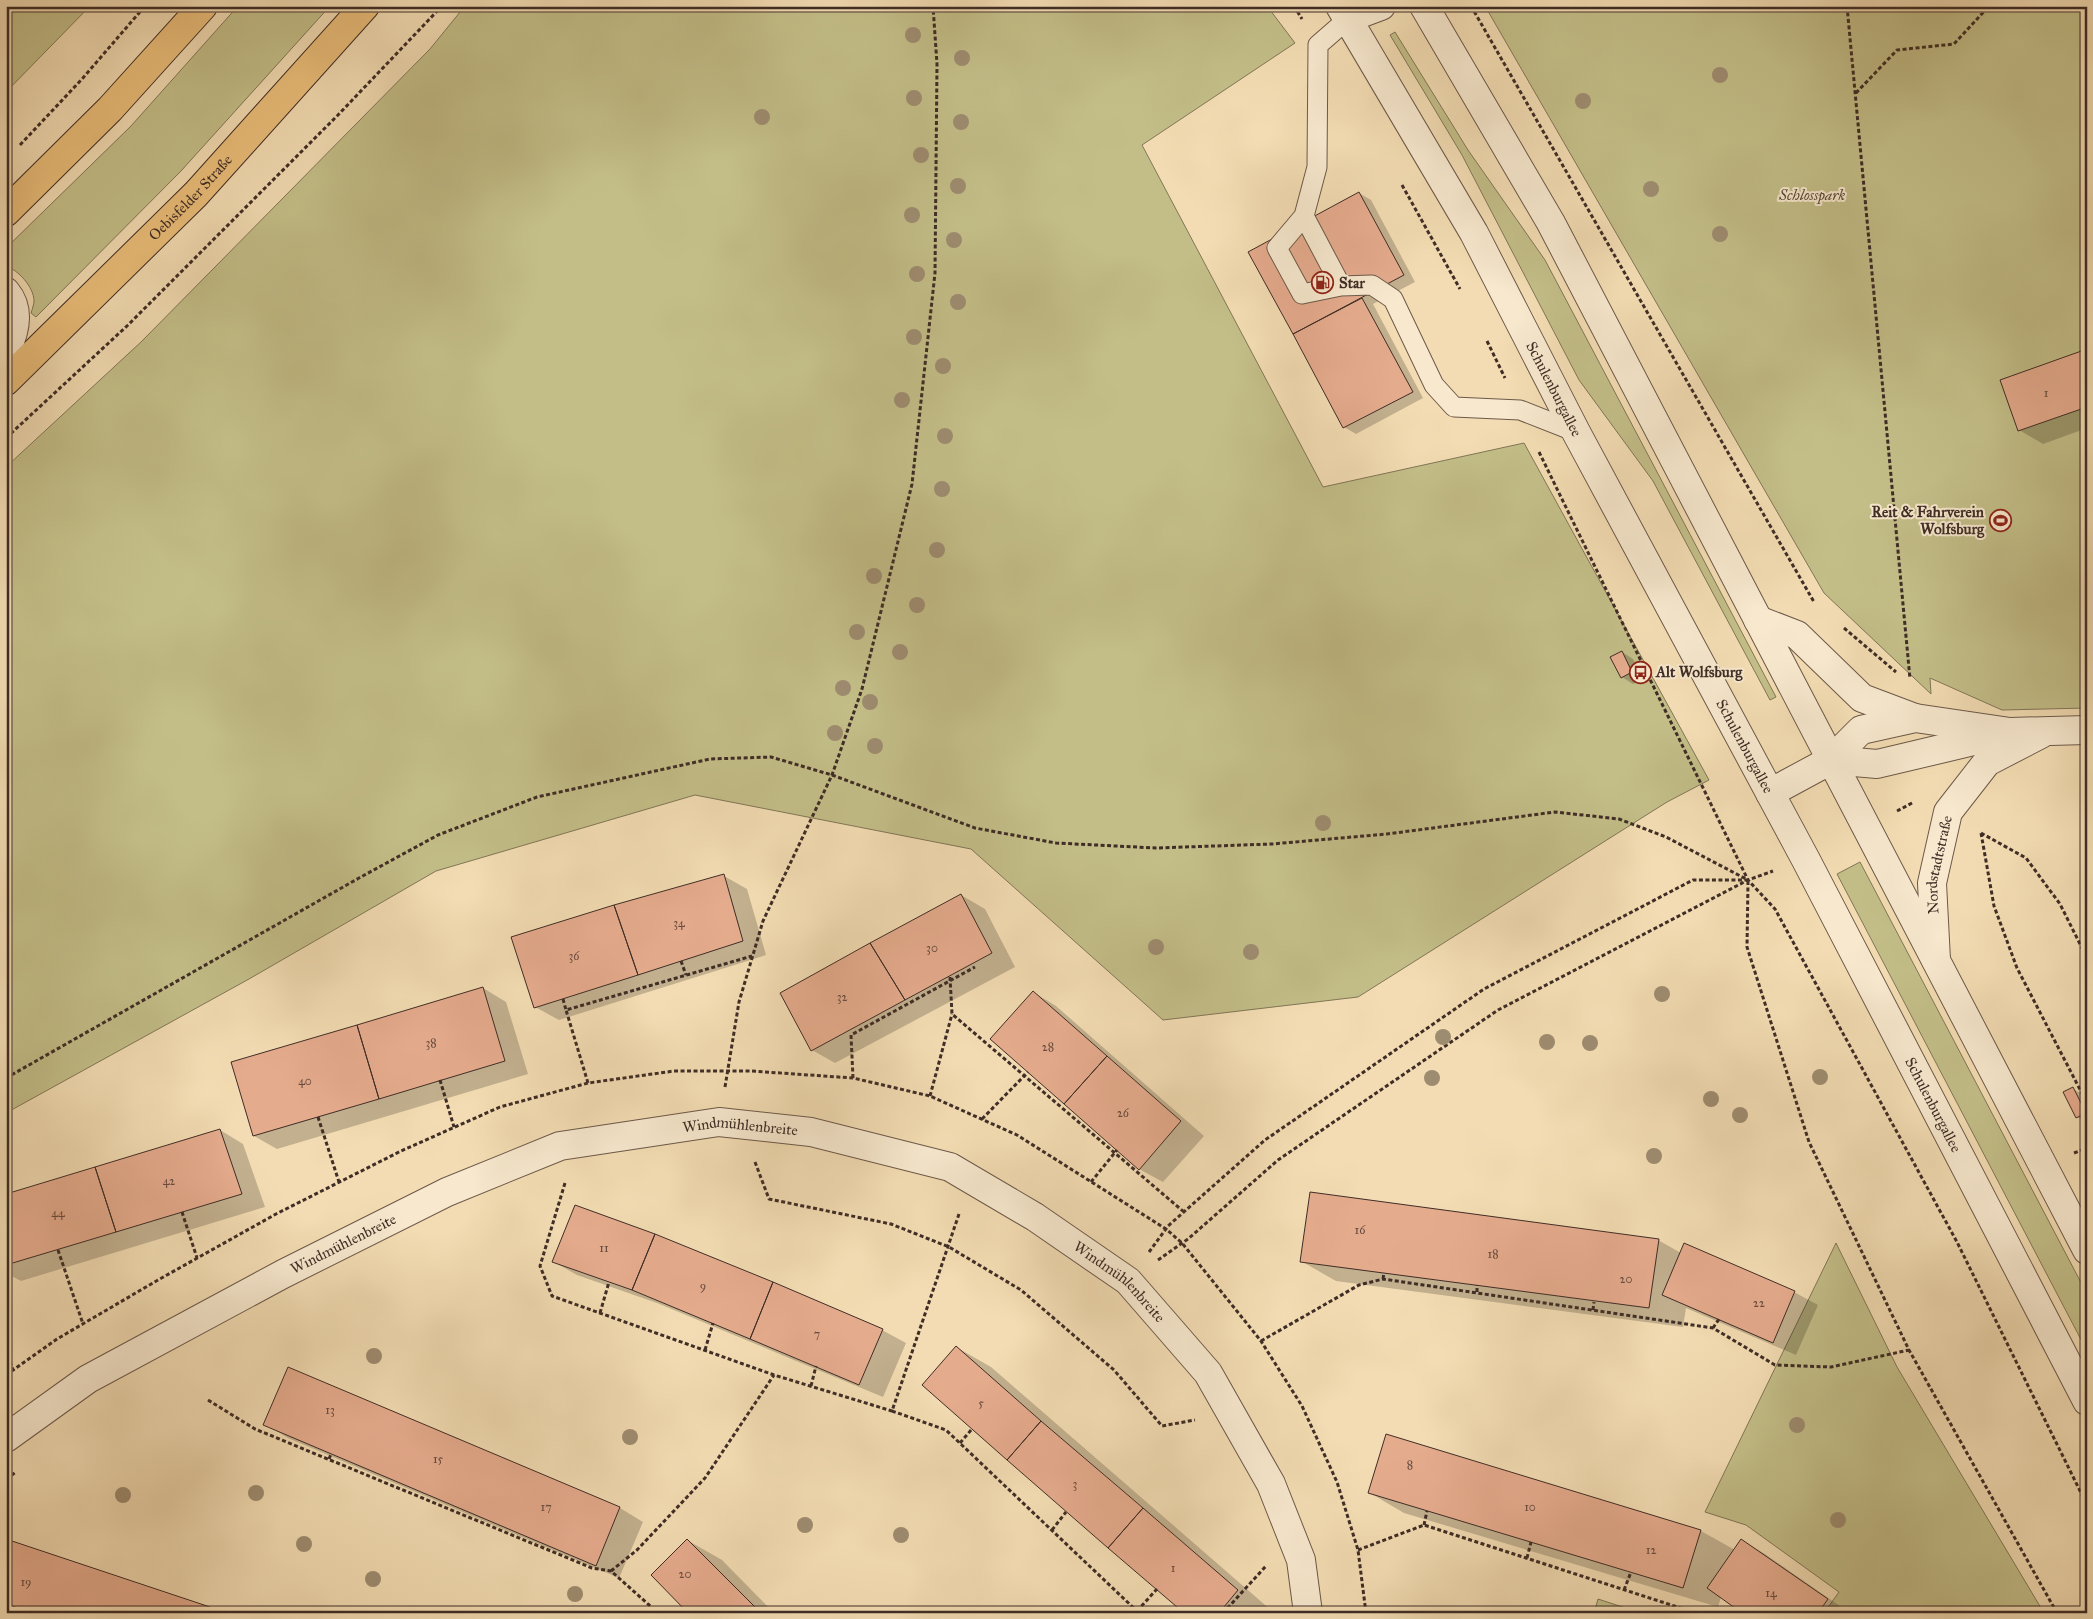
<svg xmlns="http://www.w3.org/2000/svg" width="2093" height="1619" font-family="'IM FELL Great Primer',serif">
  <rect width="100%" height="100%" fill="#f3dcb3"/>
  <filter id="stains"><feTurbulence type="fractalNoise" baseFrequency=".004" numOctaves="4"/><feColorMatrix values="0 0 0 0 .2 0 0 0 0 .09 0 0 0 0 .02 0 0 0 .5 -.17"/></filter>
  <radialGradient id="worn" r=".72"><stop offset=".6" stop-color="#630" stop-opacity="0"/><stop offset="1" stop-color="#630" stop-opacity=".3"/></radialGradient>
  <!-- green -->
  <path fill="#c3be88" stroke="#817657" d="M 6,6 L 90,6 L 6,92 Z
    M 238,6 L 330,6 L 181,171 L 36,317 L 31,313 C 32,310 34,304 34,301 C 34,287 18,270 6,266 L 6,248 L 131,126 Z
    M 465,6 L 1267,6 L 1295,43 L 1142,145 L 1323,487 L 1524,443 L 1709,780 L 1667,802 L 1358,997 L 1163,1020 L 971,849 L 695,795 L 436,871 L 249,979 L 6,1113 L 6,467 L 141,342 L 430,49 Z
    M 1485,6 L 2087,6 L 2087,708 L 2002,710 L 1930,678 L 1931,694 L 1824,593 Z
    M 1395,32 L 1468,150 L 1545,260 L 1776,697 L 1770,700 L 1653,481 L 1579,380 L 1462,155 L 1390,35 Z
    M 1860,862 L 2087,1294 L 2087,1351 L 1837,874 Z
    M 1836,1243 L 1897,1367 L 2044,1613 L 1824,1613 L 1839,1592 L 1746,1525 L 1705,1512 Z
    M 1598,1599 L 1641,1613 L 1594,1613 Z"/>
  <!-- shadow -->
  <path fill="#0003" d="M 1359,193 L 1371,200 L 1415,282 L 1373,304 L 1423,398 L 1356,434 L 1344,427 L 1250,252 Z
    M 2087,350 L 2087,428 L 2043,444 L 2019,430 Z
    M 1622,652 L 1633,659 L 1643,679 L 1633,684 L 1622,677 Z
    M 724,876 L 747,889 L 766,955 L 559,1020 L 535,1007 Z
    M 961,895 L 985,909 L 1015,967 L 835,1063 L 812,1050 Z
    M 483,988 L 506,1002 L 528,1074 L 277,1149 L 254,1136 Z
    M 1033,992 L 1056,1006 L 1204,1136 L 1163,1182 L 1139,1169 Z
    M 2073,1089 L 2084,1095 L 2087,1101 L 2087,1123 L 2077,1117 Z
    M 220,1130 L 243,1144 L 265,1207 L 21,1281 L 6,1273 L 6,1196 Z
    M 1658,1240 L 1681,1253 L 1794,1292 L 1818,1305 L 1796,1355 L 1686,1308 L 1683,1327 L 1336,1281 L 1301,1261 Z
    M 554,1262 L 882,1330 L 906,1343 L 883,1397 L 657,1303 L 577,1275 Z
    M 956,1347 L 991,1367 L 1272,1611 L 1270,1613 L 1186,1613 Z
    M 288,1369 L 620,1508 L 643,1522 L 619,1578 L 288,1438 L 265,1424 Z
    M 1387,1436 L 1701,1531 L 1735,1550 L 1742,1540 L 1765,1554 L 1850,1613 L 1744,1613 L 1721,1597 L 1718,1607 L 1404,1513 L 1370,1493 Z
    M 6,1540 L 224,1613 L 19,1613 L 6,1609 Z
    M 687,1540 L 722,1560 L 774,1613 L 690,1613 Z"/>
  <!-- building -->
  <path fill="#e5ab8d" stroke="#3f2d26" d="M 1359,192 L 1404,275 L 1293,334 L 1248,252 Z
    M 1362,298 L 1413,392 L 1343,428 L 1293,334 Z
    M 2087,349 L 2087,407 L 2018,431 L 2000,380 Z
    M 1622,651 L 1632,672 L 1621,678 L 1610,657 Z
    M 724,874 L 743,941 L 638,975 L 614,905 Z
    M 961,894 L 992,953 L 905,1000 L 870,943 Z
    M 614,905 L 638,975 L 534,1008 L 511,937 Z
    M 870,943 L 905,1000 L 811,1051 L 780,993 Z
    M 483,987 L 505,1061 L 379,1099 L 357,1025 Z
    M 1033,991 L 1107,1056 L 1064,1104 L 990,1039 Z
    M 357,1025 L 379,1099 L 253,1136 L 231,1062 Z
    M 1107,1056 L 1181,1121 L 1139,1170 L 1064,1104 Z
    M 2073,1087 L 2086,1113 L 2076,1118 L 2063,1092 Z
    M 220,1129 L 242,1194 L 116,1232 L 95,1167 Z
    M 95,1167 L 116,1232 L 6,1265 L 6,1194 Z
    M 1310,1192 L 1659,1239 L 1649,1308 L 1300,1262 Z
    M 575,1205 L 655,1234 L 632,1290 L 552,1262 Z
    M 655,1234 L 773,1282 L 750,1339 L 632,1290 Z
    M 1684,1243 L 1795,1291 L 1773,1343 L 1662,1295 Z
    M 773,1282 L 883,1329 L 859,1385 L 750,1339 Z
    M 956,1346 L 1041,1421 L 1007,1460 L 922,1385 Z
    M 288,1367 L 620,1507 L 596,1566 L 263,1425 Z
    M 1041,1421 L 1143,1508 L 1108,1548 L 1007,1460 Z
    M 1386,1434 L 1701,1530 L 1683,1588 L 1368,1493 Z
    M 1143,1508 L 1238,1590 L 1219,1613 L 1184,1613 L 1108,1548 Z
    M 6,1539 L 228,1613 L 33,1613 L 6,1604 Z
    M 687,1539 L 761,1613 L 688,1613 L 651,1575 Z
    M 1741,1539 L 1828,1599 L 1818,1613 L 1742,1613 L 1707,1588 Z"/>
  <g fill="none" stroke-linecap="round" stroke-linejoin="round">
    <defs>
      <path id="service" d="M 1349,18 L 1318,45 L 1317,167 L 1304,216 L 1277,248 L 1302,294 L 1341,286 L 1372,285 L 1393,299 L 1434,385 L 1454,407 L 1520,410 L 1576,432
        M 1304,216 L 1341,286"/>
      <g id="minor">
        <path d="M 1349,18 L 1381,6"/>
        <path d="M 6,292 C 21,310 15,332 6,351"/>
        <path d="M 1758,620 L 1797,635 L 1862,698 L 1915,718"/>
        <path d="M 1831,760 L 1877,764 L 1999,735"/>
        <path d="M 1770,793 L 1831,760 L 1861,730 L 1915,718 L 2010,732 L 2087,730"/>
        <path id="s1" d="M 1936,960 L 1932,883 L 1948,812 L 1987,762 L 2041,734"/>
        <path id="s2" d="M 6,1438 L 88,1379 L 283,1274 L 447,1192 L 560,1146 L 719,1122 L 811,1132 L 950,1167 L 1035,1217 L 1128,1281 L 1208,1373 L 1271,1484 L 1301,1560 L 1308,1613"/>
      </g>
      <g id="tertiary">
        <path id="s3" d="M 1340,6 L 1474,233 L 1576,432 L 1806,860 L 2087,1401"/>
        <path d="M 1424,6 L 1551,223 L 2087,1250"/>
      </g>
      <g id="primary">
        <path d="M 6,212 L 110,109 L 203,6"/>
        <path id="s4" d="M 6,381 L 196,194 L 365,6"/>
      </g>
    </defs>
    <!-- service casing -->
    <use href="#service" stroke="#6c5949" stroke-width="21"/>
    <!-- minor casing -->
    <use href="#minor" stroke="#6c5949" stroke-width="30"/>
    <!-- tertiary casing -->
    <use href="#tertiary" stroke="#6c5949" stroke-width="30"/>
    <!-- primary casing -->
    <use href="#primary" stroke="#3f2d26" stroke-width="30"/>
    <!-- path -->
    <path stroke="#3f2d26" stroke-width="3" stroke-dasharray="4 2.5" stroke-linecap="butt" d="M 1294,6 L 1302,19
      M 1471,6 L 1814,602
      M 1847,6 L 1910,679
      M 1856,93 L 1897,50 L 1954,44 L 1989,6
      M 20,145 L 82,79 L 145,6
      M 1402,185 L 1460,289
      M 1487,341 L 1505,378
      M 6,438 L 128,325 L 338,115 L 442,6
      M 1539,452 L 1748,880 L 1775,909 L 1957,1242 L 2087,1505
      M 1844,628 L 1896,672
      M 1897,811 L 1914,802
      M 1981,833 L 1994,906 L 2017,968 L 2087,1103
      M 1981,833 L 2026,858 L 2060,904 L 2087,958
      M 1748,881 L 1747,947 L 1809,1142 L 1909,1350 L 2057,1613
      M 681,961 L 686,975
      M 950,977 L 952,1014 L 1184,1212
      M 563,999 L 566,1010
      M 6,1078 L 359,878 L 438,835 L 537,797 L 710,759 L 771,757 L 832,775 L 975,828 L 1056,843 L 1156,848 L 1272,844 L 1387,834 L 1555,812 L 1619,819 L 1666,837 L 1748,880
      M 853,1078 L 851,1035 L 975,967
      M 440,1080 L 454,1127
      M 588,1083 L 566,1010 L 752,956
      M 725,1087 L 739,1002 L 763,921 L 832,775 L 862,689 L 912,484 L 935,273 L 937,64 L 933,6
      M 930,1096 L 952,1014
      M 318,1117 L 339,1182
      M 982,1119 L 1028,1072
      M 2074,1153 L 2087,1148
      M 755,1162 L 769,1199 L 891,1224 L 949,1247 L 1021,1290 L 1114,1370 L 1162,1426 L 1195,1420
      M 1091,1182 L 1117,1150
      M 565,1183 L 540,1266 L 552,1296 L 774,1375 L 892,1411
      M 182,1212 L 197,1258
      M 959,1214 L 892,1411 L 946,1430 L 1139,1613
      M 58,1250 L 83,1324
      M 1149,1252 L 1168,1226 L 1265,1140 L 1484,989 L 1693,880 L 1748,880
      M 1158,1260 L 1188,1239 L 1278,1160 L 1498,1010 L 1748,880 L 1773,871
      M 1383,1279 L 1384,1273
      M 1477,1292 L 1477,1285
      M 1593,1310 L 1594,1302
      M 600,1313 L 609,1282
      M 1713,1328 L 1719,1319
      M 1261,1341 L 1359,1285 L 1383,1279 L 1713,1328 L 1775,1365 L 1831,1367 L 1909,1350
      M 6,1349 L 13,1370
      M 705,1350 L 713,1323
      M 6,1375 L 57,1339 L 158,1280 L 276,1214 L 401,1151 L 500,1107 L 588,1083 L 674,1071 L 751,1071 L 853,1078 L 930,1096 L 1017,1135 L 1166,1229 L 1182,1243 L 1261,1341 L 1302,1406 L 1337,1482 L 1358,1550 L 1366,1613
      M 811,1386 L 816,1366
      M 208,1400 L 255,1429 L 592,1568 L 611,1571 L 658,1613
      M 960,1443 L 972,1429
      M 329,1459 L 331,1454
      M 6,1479 L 16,1472
      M 1424,1525 L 1427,1511
      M 1052,1530 L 1066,1512
      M 1358,1550 L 1424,1525 L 1696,1613
      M 1527,1558 L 1531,1542
      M 611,1571 L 637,1550 L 705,1478 L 774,1375
      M 1624,1590 L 1631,1572
      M 1137,1611 L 1157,1589
      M 11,1613 L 13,1606
      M 1223,1613 L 1266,1566"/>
    <!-- service -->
    <use href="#service" stroke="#f7e8ce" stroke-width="19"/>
    <!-- minor -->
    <use href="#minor" stroke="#f7e8ce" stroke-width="28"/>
    <!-- tertiary -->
    <use href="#tertiary" stroke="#f7e8ce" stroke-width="28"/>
    <!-- primary -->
    <use href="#primary" stroke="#eabe7a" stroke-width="28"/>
  </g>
  <!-- trees -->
  <g fill="#9e8c70">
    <circle cx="913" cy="35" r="8"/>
    <circle cx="962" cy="58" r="8"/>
    <circle cx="1720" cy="75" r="8"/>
    <circle cx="914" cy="98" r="8"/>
    <circle cx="1583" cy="101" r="8"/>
    <circle cx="762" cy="117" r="8"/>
    <circle cx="961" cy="122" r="8"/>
    <circle cx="921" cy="155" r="8"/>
    <circle cx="958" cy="186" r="8"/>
    <circle cx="1651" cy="189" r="8"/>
    <circle cx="912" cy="215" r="8"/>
    <circle cx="1720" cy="234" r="8"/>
    <circle cx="954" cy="240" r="8"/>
    <circle cx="917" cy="274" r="8"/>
    <circle cx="958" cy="302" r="8"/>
    <circle cx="914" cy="337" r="8"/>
    <circle cx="943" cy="366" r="8"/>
    <circle cx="902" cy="400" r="8"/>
    <circle cx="945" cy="436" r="8"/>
    <circle cx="942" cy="489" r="8"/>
    <circle cx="937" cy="550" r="8"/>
    <circle cx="874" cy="576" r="8"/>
    <circle cx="917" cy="605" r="8"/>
    <circle cx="857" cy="632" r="8"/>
    <circle cx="900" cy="652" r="8"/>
    <circle cx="843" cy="688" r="8"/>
    <circle cx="870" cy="702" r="8"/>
    <circle cx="835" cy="733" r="8"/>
    <circle cx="875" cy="746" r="8"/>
    <circle cx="1323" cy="823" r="8"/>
    <circle cx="1156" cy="947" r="8"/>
    <circle cx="1251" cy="952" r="8"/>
    <circle cx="1662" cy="994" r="8"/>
    <circle cx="1443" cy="1037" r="8"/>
    <circle cx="1547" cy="1042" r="8"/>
    <circle cx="1590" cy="1043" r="8"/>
    <circle cx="1820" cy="1077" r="8"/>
    <circle cx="1432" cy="1078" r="8"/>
    <circle cx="1711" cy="1099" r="8"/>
    <circle cx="1740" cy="1115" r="8"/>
    <circle cx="1654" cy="1156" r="8"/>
    <circle cx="374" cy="1356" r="8"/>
    <circle cx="1797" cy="1425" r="8"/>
    <circle cx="630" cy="1437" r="8"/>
    <circle cx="256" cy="1493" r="8"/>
    <circle cx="123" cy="1495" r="8"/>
    <circle cx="1838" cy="1520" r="8"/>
    <circle cx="805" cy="1525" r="8"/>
    <circle cx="901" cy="1535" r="8"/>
    <circle cx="304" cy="1544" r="8"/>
    <circle cx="373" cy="1579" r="8"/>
    <circle cx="575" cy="1594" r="8"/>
  </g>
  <!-- icons -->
  <defs>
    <symbol id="fuel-ring" viewBox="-11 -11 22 22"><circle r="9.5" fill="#f7e8ce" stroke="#8f2418" stroke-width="1.5"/><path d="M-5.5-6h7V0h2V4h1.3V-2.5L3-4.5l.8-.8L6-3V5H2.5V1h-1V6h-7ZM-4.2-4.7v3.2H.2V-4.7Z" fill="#8f2418"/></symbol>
    <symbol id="stadium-ring" viewBox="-11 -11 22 22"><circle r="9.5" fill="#f7e8ce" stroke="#8f2418" stroke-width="1.5"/><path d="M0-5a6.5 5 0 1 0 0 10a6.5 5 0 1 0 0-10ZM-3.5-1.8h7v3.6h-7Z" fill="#8f2418"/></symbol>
    <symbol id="bus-ring" viewBox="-11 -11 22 22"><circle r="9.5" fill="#f7e8ce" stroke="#8f2418" stroke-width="1.5"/><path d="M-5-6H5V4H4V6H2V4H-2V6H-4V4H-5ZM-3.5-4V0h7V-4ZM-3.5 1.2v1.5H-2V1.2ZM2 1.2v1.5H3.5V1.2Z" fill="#8f2418"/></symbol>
  </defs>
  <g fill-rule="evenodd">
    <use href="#fuel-ring" x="1310" y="270" width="25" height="25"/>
    <use href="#stadium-ring" x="1988" y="508" width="25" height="25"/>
    <use href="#bus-ring" x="1628" y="660" width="25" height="25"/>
  </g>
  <g text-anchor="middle" stroke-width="4" stroke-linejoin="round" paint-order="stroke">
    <!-- number labels -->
    <g font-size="12" fill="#684c40">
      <text x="2046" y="397">1</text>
      <text x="679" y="927">34</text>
      <text x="932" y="952">30</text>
      <text x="574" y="960">36</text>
      <text x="842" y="1001">32</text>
      <text x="431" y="1047">38</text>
      <text x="1048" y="1051">28</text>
      <text x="305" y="1085">40</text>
      <text x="1123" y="1117">26</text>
      <text x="169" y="1185">42</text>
      <text x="58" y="1217">44</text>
      <text x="1360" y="1234">16</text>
      <text x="604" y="1252">11</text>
      <text x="1493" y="1258">18</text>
      <text x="1626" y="1283">20</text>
      <text x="703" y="1290">9</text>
      <text x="1759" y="1307">22</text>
      <text x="817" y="1338">7</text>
      <text x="981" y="1407">5</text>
      <text x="330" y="1414">13</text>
      <text x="438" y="1463">15</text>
      <text x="1410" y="1469">8</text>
      <text x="1075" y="1488">3</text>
      <text x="546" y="1511">17</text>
      <text x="1530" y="1511">10</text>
      <text x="1651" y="1554">12</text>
      <text x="1173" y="1572">1</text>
      <text x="685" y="1578">20</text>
      <text x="26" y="1586">19</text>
      <text x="1771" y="1597">14</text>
    </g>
    <!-- park labels -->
    <g font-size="15" font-style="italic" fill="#594a3a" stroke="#f7e8ce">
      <text x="1812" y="200">Schlosspark</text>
    </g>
    <!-- street labels -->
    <g font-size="15" fill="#3f2d26" stroke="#f7e8ce">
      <text dy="5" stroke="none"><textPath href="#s4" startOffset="260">Oebisfelder Straße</textPath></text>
      <text dy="5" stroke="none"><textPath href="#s3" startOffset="439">Schulenburgallee</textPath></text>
      <text dy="5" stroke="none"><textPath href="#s3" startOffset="844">Schulenburgallee</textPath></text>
      <text dy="5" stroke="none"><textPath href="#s1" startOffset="96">Nordstadtstraße</textPath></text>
      <text dy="5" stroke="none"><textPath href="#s3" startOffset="1249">Schulenburgallee</textPath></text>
      <text dy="5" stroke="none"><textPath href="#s2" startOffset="810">Windmühlenbreite</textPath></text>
      <text dy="5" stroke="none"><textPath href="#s2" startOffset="390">Windmühlenbreite</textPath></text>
      <text dy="5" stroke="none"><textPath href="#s2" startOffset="1230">Windmühlenbreite</textPath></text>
    </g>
    <!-- poi labels -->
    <g font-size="15" font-weight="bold" fill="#3f2d26" stroke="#f7e8ce" text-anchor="start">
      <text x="1339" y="288">Star</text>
      <text x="1984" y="517" text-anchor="end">Reit &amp; Fahrverein<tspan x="1984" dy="17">Wolfsburg</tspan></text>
      <text x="1656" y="677">Alt Wolfsburg</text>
    </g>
  </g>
  <!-- margin -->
  <rect width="2093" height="1619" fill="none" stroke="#f3dcb3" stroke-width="25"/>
  <rect x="8" y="8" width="2078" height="1604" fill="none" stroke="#3f2d26" stroke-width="2.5"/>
  <rect x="12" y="12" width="2068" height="1594" fill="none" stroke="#3f2d26"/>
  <rect width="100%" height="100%" filter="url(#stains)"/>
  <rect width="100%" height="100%" fill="url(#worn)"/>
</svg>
